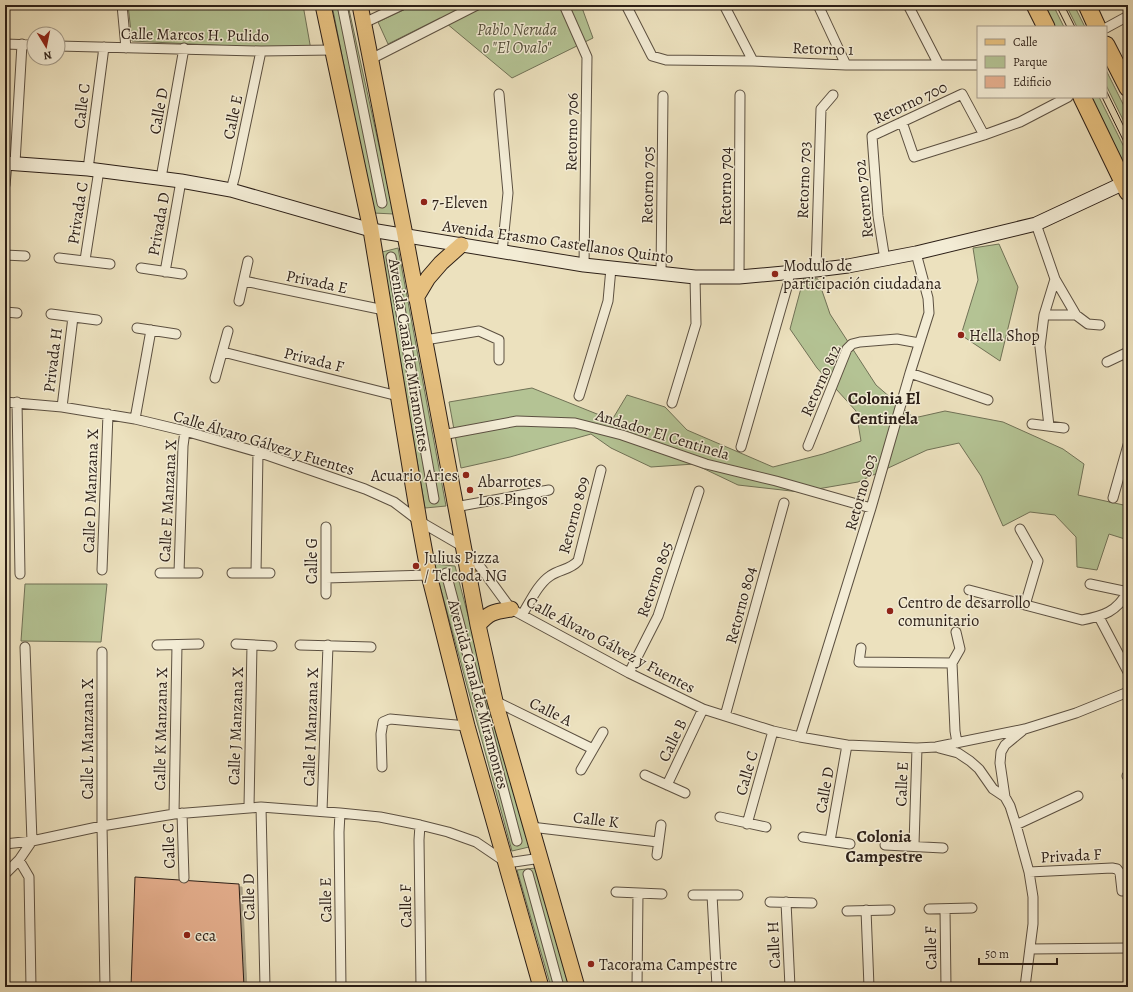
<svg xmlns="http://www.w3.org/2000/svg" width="1133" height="992" font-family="Alegreya,serif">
  <defs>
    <filter id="shadow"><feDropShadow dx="3" dy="3" stdDeviation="0" flood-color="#0004"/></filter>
  </defs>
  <rect width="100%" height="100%" fill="#ece1be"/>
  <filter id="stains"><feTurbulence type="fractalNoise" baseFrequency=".005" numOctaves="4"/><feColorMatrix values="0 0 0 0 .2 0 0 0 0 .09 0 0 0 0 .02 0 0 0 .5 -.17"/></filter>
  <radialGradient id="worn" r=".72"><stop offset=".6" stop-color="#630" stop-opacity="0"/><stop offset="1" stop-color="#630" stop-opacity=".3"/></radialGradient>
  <!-- green -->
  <path fill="#b4c394" stroke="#707156" d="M 128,5 L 303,5 L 311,50 L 132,41 Z
    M 332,5 L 348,5 L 394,214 L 373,213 Z
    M 414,5 L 581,5 L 593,38 L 512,78 L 440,18 L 388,44 L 378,22 Z
    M 1044,5 L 1053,5 L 1064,27 L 1055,27 Z
    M 1066,5 L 1074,5 L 1085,27 L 1077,27 Z
    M 1106,70 L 1128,114 L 1128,130 L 1106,85 Z
    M 1090,97 L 1099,97 L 1128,155 L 1128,175 Z
    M 999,244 L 1018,287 L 1000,361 L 961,335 L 978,280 L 973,248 Z
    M 398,248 L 446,506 L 425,508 L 382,252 Z
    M 804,277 L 818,279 L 830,314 L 876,385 L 914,418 L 945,411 L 1003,422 L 1063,449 L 1084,464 L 1078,495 L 1128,506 L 1128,540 L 1109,534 L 1097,570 L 1077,567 L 1076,537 L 1055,515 L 1030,512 L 1003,526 L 981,476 L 959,443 L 927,450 L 858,482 L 800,492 L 738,485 L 694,464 L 651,467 L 611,448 L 591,434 L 510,457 L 461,468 L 449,402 L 532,388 L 612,420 L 627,395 L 665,407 L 687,430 L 773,467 L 823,454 L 861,441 L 856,411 L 817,368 L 790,329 Z
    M 434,564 L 455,566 L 529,847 L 512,851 Z
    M 25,584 L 107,584 L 101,642 L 21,641 Z
    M 536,868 L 569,987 L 551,987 L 517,870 Z"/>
  <!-- building -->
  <path fill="#e5af8e" stroke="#2c1f17" filter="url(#shadow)" d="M 135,877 L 239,884 L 244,987 L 131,987 Z"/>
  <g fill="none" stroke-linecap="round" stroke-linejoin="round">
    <defs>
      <path id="street" d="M 122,5 L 126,48
        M 342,5 L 382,203
        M 564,5 L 587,57 L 584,265
        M 626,5 L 652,56 L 666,60 L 753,61 L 846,65 L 978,65
        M 724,5 L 753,61
        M 818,5 L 846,65
        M 908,5 L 939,65
        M 364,23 L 402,5
        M 1106,28 L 1128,16
        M 5,44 L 34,45
        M 58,46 L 261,51 L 332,50
        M 371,59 L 477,5
        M 499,94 L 508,193 L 502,252
        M 902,122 L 914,157 L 984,135 L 1020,122 L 1068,97
        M 15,163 L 22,44
        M 88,169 L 104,47
        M 161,178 L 184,48
        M 5,185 L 7,163
        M 231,190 L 235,175 L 261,51
        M 1036,224 L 1055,279 L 1076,315 L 1088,324 L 1100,325
        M 5,255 L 25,256
        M 391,257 L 434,499
        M 59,258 L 110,264
        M 85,260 L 99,170
        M 885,260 L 878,216 L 872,136 L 962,94 L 984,135
        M 141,268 L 182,274
        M 816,270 L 821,109 L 833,95
        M 165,272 L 181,181
        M 661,274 L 663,96
        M 739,277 L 740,95
        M 244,281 L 384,310
        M 239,301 L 248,261
        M 5,312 L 17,313
        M 51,314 L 97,320
        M 1044,315 L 1076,315
        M 137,328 L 176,334
        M 425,340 L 479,331 L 499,340 L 499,360
        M 223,352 L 398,396
        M 1107,362 L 1128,352
        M 910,373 L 988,400
        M 215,378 L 228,331
        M 579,396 L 608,301 L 611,268
        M 5,402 L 62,407 L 135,419 L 185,431 L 258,452 L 365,489 L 394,502 L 419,521 L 462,546 L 481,568 L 511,609 L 629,673 L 703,709 L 773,731 L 800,737 L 847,745 L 917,748 L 936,747 L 1025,729 L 1076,713 L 1128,692
        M 17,402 L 20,574
        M 672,403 L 696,324 L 695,277
        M 62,407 L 73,317
        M 135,419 L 151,330
        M 1032,424 L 1064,428
        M 1049,426 L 1040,347 L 1044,315 L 1055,279
        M 442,435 L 517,421 L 575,423 L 622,435 L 706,464 L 776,481 L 871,508
        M 808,446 L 847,349 L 852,344 L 860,342 L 897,339 L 919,343
        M 741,447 L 788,284 L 789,273
        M 1113,498 L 1128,445
        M 455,507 L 549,490
        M 1020,529 L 1038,561 L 1025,605
        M 102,570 L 108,414
        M 160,573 L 198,573
        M 179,573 L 183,446 L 185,431
        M 232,573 L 270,573
        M 256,573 L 258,452
        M 446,573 L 517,841
        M 326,578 L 429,575
        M 1090,584 L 1128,592
        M 969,590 L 1082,620 C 1103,616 1117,612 1128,591
        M 326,594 L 326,527
        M 522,615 C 530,602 538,584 550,576 C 560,569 570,570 578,561 L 601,470
        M 1099,617 L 1128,672
        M 956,632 L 960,649 L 952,663 L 955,731 L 957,743
        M 236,644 L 272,646
        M 157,645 L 199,644
        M 300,645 L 371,647
        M 861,648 L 859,662 L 952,663
        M 102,652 L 102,826 L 105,987
        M 629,673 L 658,616 L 699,491
        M 495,701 L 593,749
        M 725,716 L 784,503
        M 1022,731 L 1005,745 L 1001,752 L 1000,763 L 1005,797 L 1010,806 L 1016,825 L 1029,872 L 1033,897 L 1033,924 L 1025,987
        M 800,737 L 871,508 L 910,373 L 929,313 L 928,298 L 916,253
        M 939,748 L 958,753 L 970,761 L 979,769 L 993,789 L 1005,797
        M 382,767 L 381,734 L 383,722 L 390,719 L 467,726
        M 581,770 L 603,732
        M 645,775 L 685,793
        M 1127,776 L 1128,777
        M 667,785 L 703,709
        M 249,807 L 252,645
        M 261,807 L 265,987
        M 322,811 L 328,645
        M 182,813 L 184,878
        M 340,813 L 339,832 L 341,987
        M 174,814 L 177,645
        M 720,817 L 766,827
        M 747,824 L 773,731
        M 420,825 L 419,840 L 421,987
        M 1016,825 L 1078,796
        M 531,827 L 658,842
        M 803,837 L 850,844
        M 830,841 L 847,745
        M 5,844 L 32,841 L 102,826 L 174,814 L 261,807 L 340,813 L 380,817 L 420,825 L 448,832 L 476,842 L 507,863 L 541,858
        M 885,845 L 943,848
        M 914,845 L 917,748
        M 657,855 L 661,825
        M 19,860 L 29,877 L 31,987
        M 1029,872 L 1112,868 L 1117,869 L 1120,873 L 1122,891
        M 5,874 L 19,860 L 32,841 L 25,647
        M 528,874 L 559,987
        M 616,892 L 662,894
        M 693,895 L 738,895
        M 712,895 L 717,987
        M 770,902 L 812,903
        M 786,902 L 790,987
        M 929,909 L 972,908
        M 945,909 L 946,987
        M 866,910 L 869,987
        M 847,911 L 890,910
        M 1030,949 L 1128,948
        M 637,987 L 638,893"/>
      <path id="secondary" d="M 5,163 L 88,169 L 181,181 L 231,190 L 371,230 L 584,265 L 695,277 L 739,277 L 816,270 L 848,266 L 916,253 L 1036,224 L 1124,183"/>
      <path id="primary" d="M 323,5 L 371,230 L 419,521 L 429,575 L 467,726 L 541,987
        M 360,5 L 405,235 L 478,625 L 495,701 L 577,987
        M 416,298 L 428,278 L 441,263 L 461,245
        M 478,625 C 490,612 493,612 511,609"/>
      <path id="highway" d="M 1035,5 L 1046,27
        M 1087,5 L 1097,27
        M 1106,45 L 1128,88
        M 1082,97 L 1128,192"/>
    </defs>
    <!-- street casing -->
    <use href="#street" stroke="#5c5041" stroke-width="11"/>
    <!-- secondary casing -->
    <use href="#secondary" stroke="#2c1f17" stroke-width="15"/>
    <!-- primary casing -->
    <use href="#primary" stroke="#2c1f17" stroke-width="17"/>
    <!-- highway casing -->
    <use href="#highway" stroke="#2c1f17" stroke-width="19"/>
    <!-- street -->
    <use href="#street" stroke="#f3ecd5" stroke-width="9"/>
    <!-- secondary -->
    <use href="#secondary" stroke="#f3ecd5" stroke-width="13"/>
    <!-- primary -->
    <use href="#primary" stroke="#e6c07f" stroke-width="15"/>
    <!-- highway -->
    <use href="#highway" stroke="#e6c07f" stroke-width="17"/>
    <!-- tram -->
    <path stroke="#2c1f17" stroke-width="1" d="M 1056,5 L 1067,27
      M 1064,5 L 1075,27
      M 1106,90 L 1128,135
      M 1102,97 L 1128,150"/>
  </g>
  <!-- markers -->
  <g fill="#8f2418" stroke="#f3ecd5" stroke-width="1.5">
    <circle cx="424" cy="202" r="4"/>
    <circle cx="775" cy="274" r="4"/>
    <circle cx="961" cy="335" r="4"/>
    <circle cx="466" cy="475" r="4"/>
    <circle cx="470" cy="490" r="4"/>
    <circle cx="416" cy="566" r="4"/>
    <circle cx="890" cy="611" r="4"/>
    <circle cx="187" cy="935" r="4"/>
    <circle cx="591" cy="964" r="4"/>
  </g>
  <g text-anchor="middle" stroke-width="3" stroke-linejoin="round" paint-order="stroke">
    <!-- park labels -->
    <g font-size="16" font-style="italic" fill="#55503c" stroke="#f3ecd5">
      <text x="517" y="35">Pablo Neruda<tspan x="517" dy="18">o "El Ovalo"</tspan></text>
    </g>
    <!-- street labels -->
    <g font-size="16" fill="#2c1f17" stroke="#f3ecd5">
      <text transform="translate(195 34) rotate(1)" y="6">Calle Marcos H. Pulido</text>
      <text transform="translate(823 48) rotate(2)" y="6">Retorno 1</text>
      <text transform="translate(910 102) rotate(-25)" y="6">Retorno 700</text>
      <text transform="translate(81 106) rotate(-83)" y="6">Calle C</text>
      <text transform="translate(158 111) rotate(-80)" y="6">Calle D</text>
      <text transform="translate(232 117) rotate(-79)" y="6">Calle E</text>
      <text transform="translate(571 132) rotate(-89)" y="6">Retorno 706</text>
      <text transform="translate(803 180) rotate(-88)" y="6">Retorno 703</text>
      <text transform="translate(647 185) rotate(-89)" y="6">Retorno 705</text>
      <text transform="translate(725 186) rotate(-90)" y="6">Retorno 704</text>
      <text transform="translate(863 199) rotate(-96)" y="6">Retorno 702</text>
      <text transform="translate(77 213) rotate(-81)" y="6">Privada C</text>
      <text transform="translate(158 224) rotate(-80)" y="6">Privada D</text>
      <text transform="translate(558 241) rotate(8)" y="6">Avenida Erasmo Castellanos Quinto</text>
      <text transform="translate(317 281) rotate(12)" y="6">Privada E</text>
      <text transform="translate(410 355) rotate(81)" y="6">Avenida Canal de Miramontes</text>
      <text transform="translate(314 359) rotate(14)" y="6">Privada F</text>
      <text transform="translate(52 360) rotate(-83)" y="6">Privada H</text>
      <text transform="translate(820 380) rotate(-66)" y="6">Retorno 812</text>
      <text transform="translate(663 434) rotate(17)" y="6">Andador El Centinela</text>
      <text transform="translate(264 442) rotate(17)" y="6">Calle Álvaro Gálvez y Fuentes</text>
      <text transform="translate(90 491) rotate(-88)" y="6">Calle D Manzana X</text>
      <text transform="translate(860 492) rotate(-74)" y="6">Retorno 803</text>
      <text transform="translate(167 501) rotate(-87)" y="6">Calle E Manzana X</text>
      <text transform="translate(573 515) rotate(-75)" y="6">Retorno 809</text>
      <text transform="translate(311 561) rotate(-90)" y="6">Calle G</text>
      <text transform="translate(654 579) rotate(-71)" y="6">Retorno 805</text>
      <text transform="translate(740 605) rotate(-75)" y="6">Retorno 804</text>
      <text transform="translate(611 644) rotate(28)" y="6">Calle Álvaro Gálvez y Fuentes</text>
      <text transform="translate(479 694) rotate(75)" y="6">Avenida Canal de Miramontes</text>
      <text transform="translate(551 711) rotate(26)" y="6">Calle A</text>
      <text transform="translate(235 726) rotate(-88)" y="6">Calle J Manzana X</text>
      <text transform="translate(310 727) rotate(-88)" y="6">Calle I Manzana X</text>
      <text transform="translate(160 729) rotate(-89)" y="6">Calle K Manzana X</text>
      <text transform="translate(87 739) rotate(-90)" y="6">Calle L Manzana X</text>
      <text transform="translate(672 740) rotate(-64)" y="6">Calle B</text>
      <text transform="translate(746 773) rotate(-74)" y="6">Calle C</text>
      <text transform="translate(901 784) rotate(-88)" y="6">Calle E</text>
      <text transform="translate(824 790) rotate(-80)" y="6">Calle D</text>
      <text transform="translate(596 819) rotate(7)" y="6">Calle K</text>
      <text transform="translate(168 846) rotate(-92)" y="6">Calle C</text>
      <text transform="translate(1071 855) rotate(-3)" y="6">Privada F</text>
      <text transform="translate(248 897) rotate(-91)" y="6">Calle D</text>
      <text transform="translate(325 900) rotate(-91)" y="6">Calle E</text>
      <text transform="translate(405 906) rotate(-91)" y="6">Calle F</text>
      <text transform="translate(773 945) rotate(-93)" y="6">Calle H</text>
      <text transform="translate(930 948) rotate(-91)" y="6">Calle F</text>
    </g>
    <!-- poi labels -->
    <g font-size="16" fill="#2c1f17" stroke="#f3ecd5" text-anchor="start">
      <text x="432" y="208">7-Eleven</text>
      <text x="783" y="271">Modulo de<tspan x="783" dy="18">participación ciudadana</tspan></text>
      <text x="969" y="341">Hella Shop</text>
      <text x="458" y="481" text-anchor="end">Acuario Aries</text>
      <text x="478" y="487">Abarrotes<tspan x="478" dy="18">Los Pingos</tspan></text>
      <text x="424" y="563">Julius Pizza<tspan x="424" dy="18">/ Telcoda NG</tspan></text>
      <text x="898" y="608">Centro de desarrollo<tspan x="898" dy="18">comunitario</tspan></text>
      <text x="195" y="941">eca</text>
      <text x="599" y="970">Tacorama Campestre</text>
    </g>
    <!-- neighbourhood labels -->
    <g font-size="17" font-weight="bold" fill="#2c1f17" stroke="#f3ecd5">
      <text x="884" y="404">Colonia El<tspan x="884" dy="20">Centinela</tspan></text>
      <text x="884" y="842">Colonia<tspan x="884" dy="20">Campestre</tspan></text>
    </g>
  </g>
  <!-- margin -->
  <rect width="1133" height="992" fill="none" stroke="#ece1be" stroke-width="20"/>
  <rect x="6" y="6" width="1121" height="980" fill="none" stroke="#2c1f17" stroke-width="2"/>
  <rect x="10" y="10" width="1113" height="972" fill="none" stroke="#2c1f17"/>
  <!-- legend -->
  <rect x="977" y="26" width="130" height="72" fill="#f3ecd5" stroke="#a39a89"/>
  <rect x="985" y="39" width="20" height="6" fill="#e6c07f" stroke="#a39a89"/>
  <text x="1013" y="46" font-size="12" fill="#2c1f17">Calle</text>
  <rect x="985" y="56" width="20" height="12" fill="#b4c394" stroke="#a39a89"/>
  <text x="1013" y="66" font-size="12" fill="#2c1f17">Parque</text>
  <rect x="985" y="76" width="20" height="12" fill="#e5af8e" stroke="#a39a89"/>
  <text x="1013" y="86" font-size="12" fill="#2c1f17">Edificio</text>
  <!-- north arrow -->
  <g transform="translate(46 46) rotate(170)"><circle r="19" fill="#f3ecd5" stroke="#a39a89"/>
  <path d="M0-3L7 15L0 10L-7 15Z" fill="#8f2418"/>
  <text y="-6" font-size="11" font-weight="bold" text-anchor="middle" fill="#2c1f17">N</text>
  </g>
  <!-- scale -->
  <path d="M979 958v6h78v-6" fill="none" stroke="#2c1f17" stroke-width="2"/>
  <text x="985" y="958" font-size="12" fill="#2c1f17" stroke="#f3ecd5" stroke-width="3" paint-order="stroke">50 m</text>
  <rect width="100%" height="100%" filter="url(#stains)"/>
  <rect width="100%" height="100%" fill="url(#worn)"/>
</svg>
